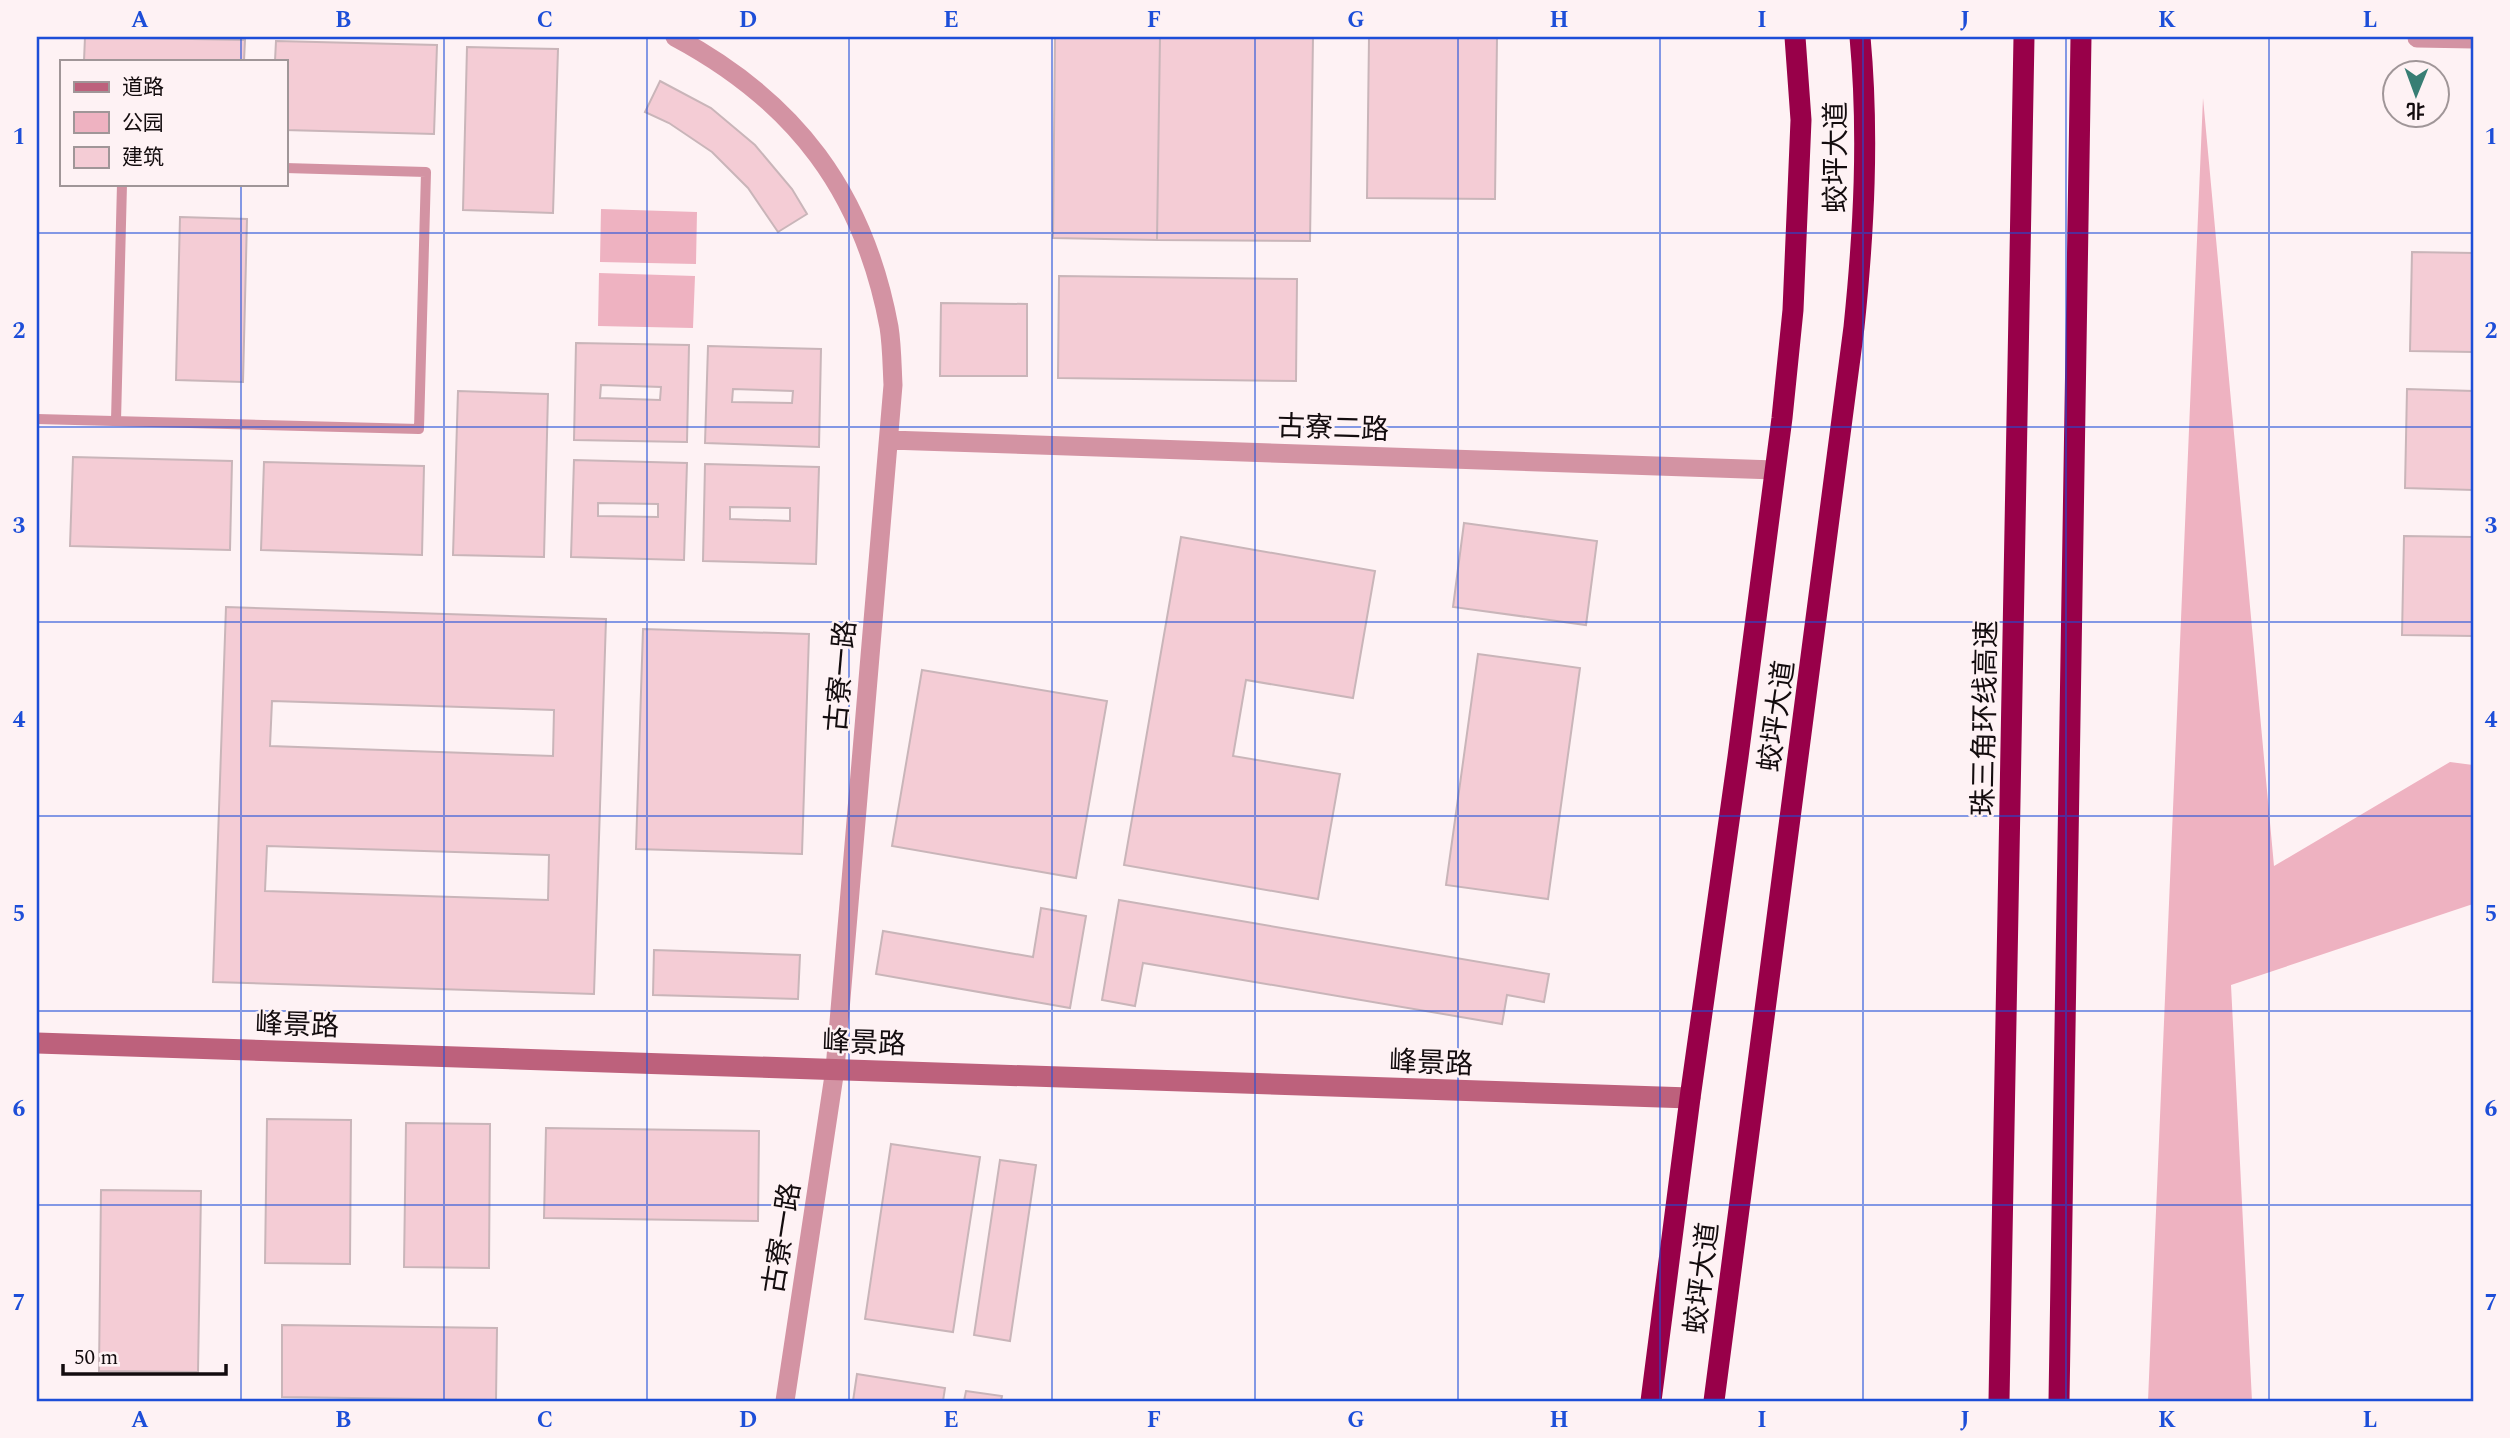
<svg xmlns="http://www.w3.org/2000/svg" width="2510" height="1438" font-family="Spectral,'Noto Sans SC',serif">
  <rect width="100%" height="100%" fill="#fef2f4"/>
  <!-- green -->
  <path fill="#eeb2c1" d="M 2203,98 L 2274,866 L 2450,762 L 2473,765 L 2473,904 L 2231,985 L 2252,1401 L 2148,1401 Z
    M 601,209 L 697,212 L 696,264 L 600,262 Z
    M 599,273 L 695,276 L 693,328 L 598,326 Z"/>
  <!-- building -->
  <path fill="#f4ccd5" stroke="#c9b5b9" stroke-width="2" fill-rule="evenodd" d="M 85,37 L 245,40 L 244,61 L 84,61 Z
    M 1055,37 L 1160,37 L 1157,240 L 1053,238 Z
    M 1160,37 L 1313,37 L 1310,241 L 1157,240 Z
    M 1369,37 L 1497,37 L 1495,199 L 1367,198 Z
    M 276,41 L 437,45 L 434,134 L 285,130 L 285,61 L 275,61 Z
    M 467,47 L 558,49 L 553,213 L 463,210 Z
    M 660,81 L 711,108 L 755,145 L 792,189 L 807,214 L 778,232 L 748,188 L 712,152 L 669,123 L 645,112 Z
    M 180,217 L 247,219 L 243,382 L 176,380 Z
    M 2412,252 L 2473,253 L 2473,352 L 2410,351 Z
    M 1059,276 L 1297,279 L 1296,381 L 1058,378 Z
    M 941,303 L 1027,304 L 1027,376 L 940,376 Z
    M 576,343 L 689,345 L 687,442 L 574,440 ZM 601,385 L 661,387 L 660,400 L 600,398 Z
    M 708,346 L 821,349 L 819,447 L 705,443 ZM 733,389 L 793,391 L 792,403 L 732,402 Z
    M 2407,389 L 2473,391 L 2473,490 L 2405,488 Z
    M 458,391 L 548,394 L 544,557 L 453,555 Z
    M 73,457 L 232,461 L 230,550 L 70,546 Z
    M 574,460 L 687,463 L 684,560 L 571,557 ZM 598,503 L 658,504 L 658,517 L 598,516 Z
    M 264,462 L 424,466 L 422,555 L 261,550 Z
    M 705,464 L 819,467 L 816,564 L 703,561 ZM 730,507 L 790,508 L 790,521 L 730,519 Z
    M 1464,523 L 1597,541 L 1586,625 L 1453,607 Z
    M 2404,536 L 2473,537 L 2473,636 L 2402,635 Z
    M 1181,537 L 1375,571 L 1353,698 L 1246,680 L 1233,756 L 1340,774 L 1318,899 L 1124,865 Z
    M 226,607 L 606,619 L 594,994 L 213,982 ZM 272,701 L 554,710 L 553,756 L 270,746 ZM 267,846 L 549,855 L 548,900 L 265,891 Z
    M 643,629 L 809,634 L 802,854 L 636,849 Z
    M 1478,654 L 1580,668 L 1548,899 L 1446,885 Z
    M 922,670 L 1107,701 L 1076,878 L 892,846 Z
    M 1119,900 L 1549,974 L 1544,1002 L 1507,995 L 1502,1024 L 1143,963 L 1135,1006 L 1102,1000 Z
    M 1041,908 L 1086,916 L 1070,1008 L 876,974 L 883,931 L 1033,957 Z
    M 654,950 L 800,955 L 798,999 L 653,995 Z
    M 267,1119 L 351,1120 L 350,1264 L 265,1263 Z
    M 406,1123 L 490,1124 L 489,1268 L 404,1267 Z
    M 546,1128 L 759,1131 L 758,1221 L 544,1218 Z
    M 891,1144 L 980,1157 L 953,1332 L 865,1319 Z
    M 1000,1160 L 1036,1165 L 1010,1341 L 974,1335 Z
    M 101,1190 L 201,1191 L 198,1372 L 99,1371 Z
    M 282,1325 L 497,1328 L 496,1400 L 282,1397 Z
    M 857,1374 L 945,1388 L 943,1401 L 853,1401 Z
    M 966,1391 L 1002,1396 L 1001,1401 L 964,1401 Z"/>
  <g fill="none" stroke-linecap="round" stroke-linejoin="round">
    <!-- lane -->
    <path stroke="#d393a3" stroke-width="10" d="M 37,419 L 419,429 L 426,172 L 285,168
      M 116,421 L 122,184"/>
    <!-- street -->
    <path stroke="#d393a3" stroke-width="19" d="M 675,37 C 795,101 864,192 889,327 C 892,346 892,366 893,385 L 835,1069 L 785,1401
      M 2417,38 L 2473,39
      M 889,440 L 1775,470"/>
    <!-- secondary -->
    <path stroke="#bd617c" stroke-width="21" d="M 37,1043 L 1690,1098"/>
    <!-- highway -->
    <path stroke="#980049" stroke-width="21" d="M 1651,1401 L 1690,1098 L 1738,757 L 1782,418 L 1793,310 L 1801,120 L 1795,37
      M 1714,1401 L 1854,327 C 1864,230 1869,134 1860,37
      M 1999,1401 L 2024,37
      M 2059,1401 L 2081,37"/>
  </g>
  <!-- grid -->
  <path fill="none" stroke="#1d4ed8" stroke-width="2" stroke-opacity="0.55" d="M 241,37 L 241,61M 444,37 L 444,1401M 647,37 L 647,1401M 849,37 L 849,1401M 1052,37 L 1052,1401M 1255,37 L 1255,1401M 1458,37 L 1458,1401M 1660,37 L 1660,1401M 1863,37 L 1863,1401M 2066,37 L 2066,1401M 2269,37 L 2269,1401M 241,184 L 241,1401M 37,233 L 2473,233M 37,427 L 2473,427M 37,622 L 2473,622M 37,816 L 2473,816M 37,1011 L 2473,1011M 37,1205 L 2473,1205"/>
  <g text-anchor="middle" stroke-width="5" stroke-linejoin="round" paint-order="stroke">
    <!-- street labels -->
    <g font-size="28" fill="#130c0e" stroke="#fef2f4">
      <text transform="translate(1835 157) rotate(-90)" y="10">蛟坪大道</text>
      <text transform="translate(1333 427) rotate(2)" y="10">古寮二路</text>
      <text transform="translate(840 676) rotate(-85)" y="10">古寮一路</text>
      <text transform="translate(1776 716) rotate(-82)" y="10">蛟坪大道</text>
      <text transform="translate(1984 718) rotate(-89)" y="10">珠三角环线高速</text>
      <text transform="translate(297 1024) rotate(2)" y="10">峰景路</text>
      <text transform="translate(864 1042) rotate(2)" y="10">峰景路</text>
      <text transform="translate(1431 1062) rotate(2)" y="10">峰景路</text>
      <text transform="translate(781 1238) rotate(-81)" y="10">古寮一路</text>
      <text transform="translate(1701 1278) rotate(-83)" y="10">蛟坪大道</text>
    </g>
  </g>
  <!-- border -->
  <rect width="2510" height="1438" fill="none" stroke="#fef2f4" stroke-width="77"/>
  <!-- legend -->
  <rect x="60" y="60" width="228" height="126" fill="#fef2f4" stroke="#a09698" stroke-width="2"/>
  <rect x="74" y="82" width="35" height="10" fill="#bd617c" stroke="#a09698" stroke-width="2"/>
  <text x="122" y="94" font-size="21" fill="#130c0e">道路</text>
  <rect x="74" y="112" width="35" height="21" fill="#eeb2c1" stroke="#a09698" stroke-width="2"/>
  <text x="122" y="130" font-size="21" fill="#130c0e">公园</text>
  <rect x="74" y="147" width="35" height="21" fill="#f4ccd5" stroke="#a09698" stroke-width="2"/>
  <text x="122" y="164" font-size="21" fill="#130c0e">建筑</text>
  <!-- north arrow -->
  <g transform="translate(2416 94) rotate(181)"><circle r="33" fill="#fef2f4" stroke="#a09698" stroke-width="2"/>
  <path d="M0-5L12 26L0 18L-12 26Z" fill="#387e74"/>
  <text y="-10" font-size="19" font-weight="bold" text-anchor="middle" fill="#130c0e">北</text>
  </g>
  <!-- scale -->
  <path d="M63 1364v10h163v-10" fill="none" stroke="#130c0e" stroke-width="3.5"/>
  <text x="74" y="1364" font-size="21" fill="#130c0e" stroke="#fef2f4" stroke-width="5" paint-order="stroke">50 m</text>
  <rect x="38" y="38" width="2434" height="1362" fill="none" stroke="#1d4ed8" stroke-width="2.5"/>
  <g font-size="23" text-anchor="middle" font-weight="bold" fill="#1d4ed8">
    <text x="140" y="27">A</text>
    <text x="343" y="27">B</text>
    <text x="545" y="27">C</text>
    <text x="748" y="27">D</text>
    <text x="951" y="27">E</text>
    <text x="1154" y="27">F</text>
    <text x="1356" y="27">G</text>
    <text x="1559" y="27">H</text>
    <text x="1762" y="27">I</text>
    <text x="1965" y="27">J</text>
    <text x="2167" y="27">K</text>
    <text x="2370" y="27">L</text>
    <text x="19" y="144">1</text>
    <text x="2491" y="144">1</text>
    <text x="19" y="338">2</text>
    <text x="2491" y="338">2</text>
    <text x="19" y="533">3</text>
    <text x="2491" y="533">3</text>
    <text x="19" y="727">4</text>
    <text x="2491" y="727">4</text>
    <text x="19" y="921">5</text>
    <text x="2491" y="921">5</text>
    <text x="19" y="1116">6</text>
    <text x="2491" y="1116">6</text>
    <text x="19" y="1310">7</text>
    <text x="2491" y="1310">7</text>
    <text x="140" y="1427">A</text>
    <text x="343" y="1427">B</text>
    <text x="545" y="1427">C</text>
    <text x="748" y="1427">D</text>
    <text x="951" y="1427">E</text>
    <text x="1154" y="1427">F</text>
    <text x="1356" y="1427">G</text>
    <text x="1559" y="1427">H</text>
    <text x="1762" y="1427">I</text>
    <text x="1965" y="1427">J</text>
    <text x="2167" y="1427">K</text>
    <text x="2370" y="1427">L</text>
  </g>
</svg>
